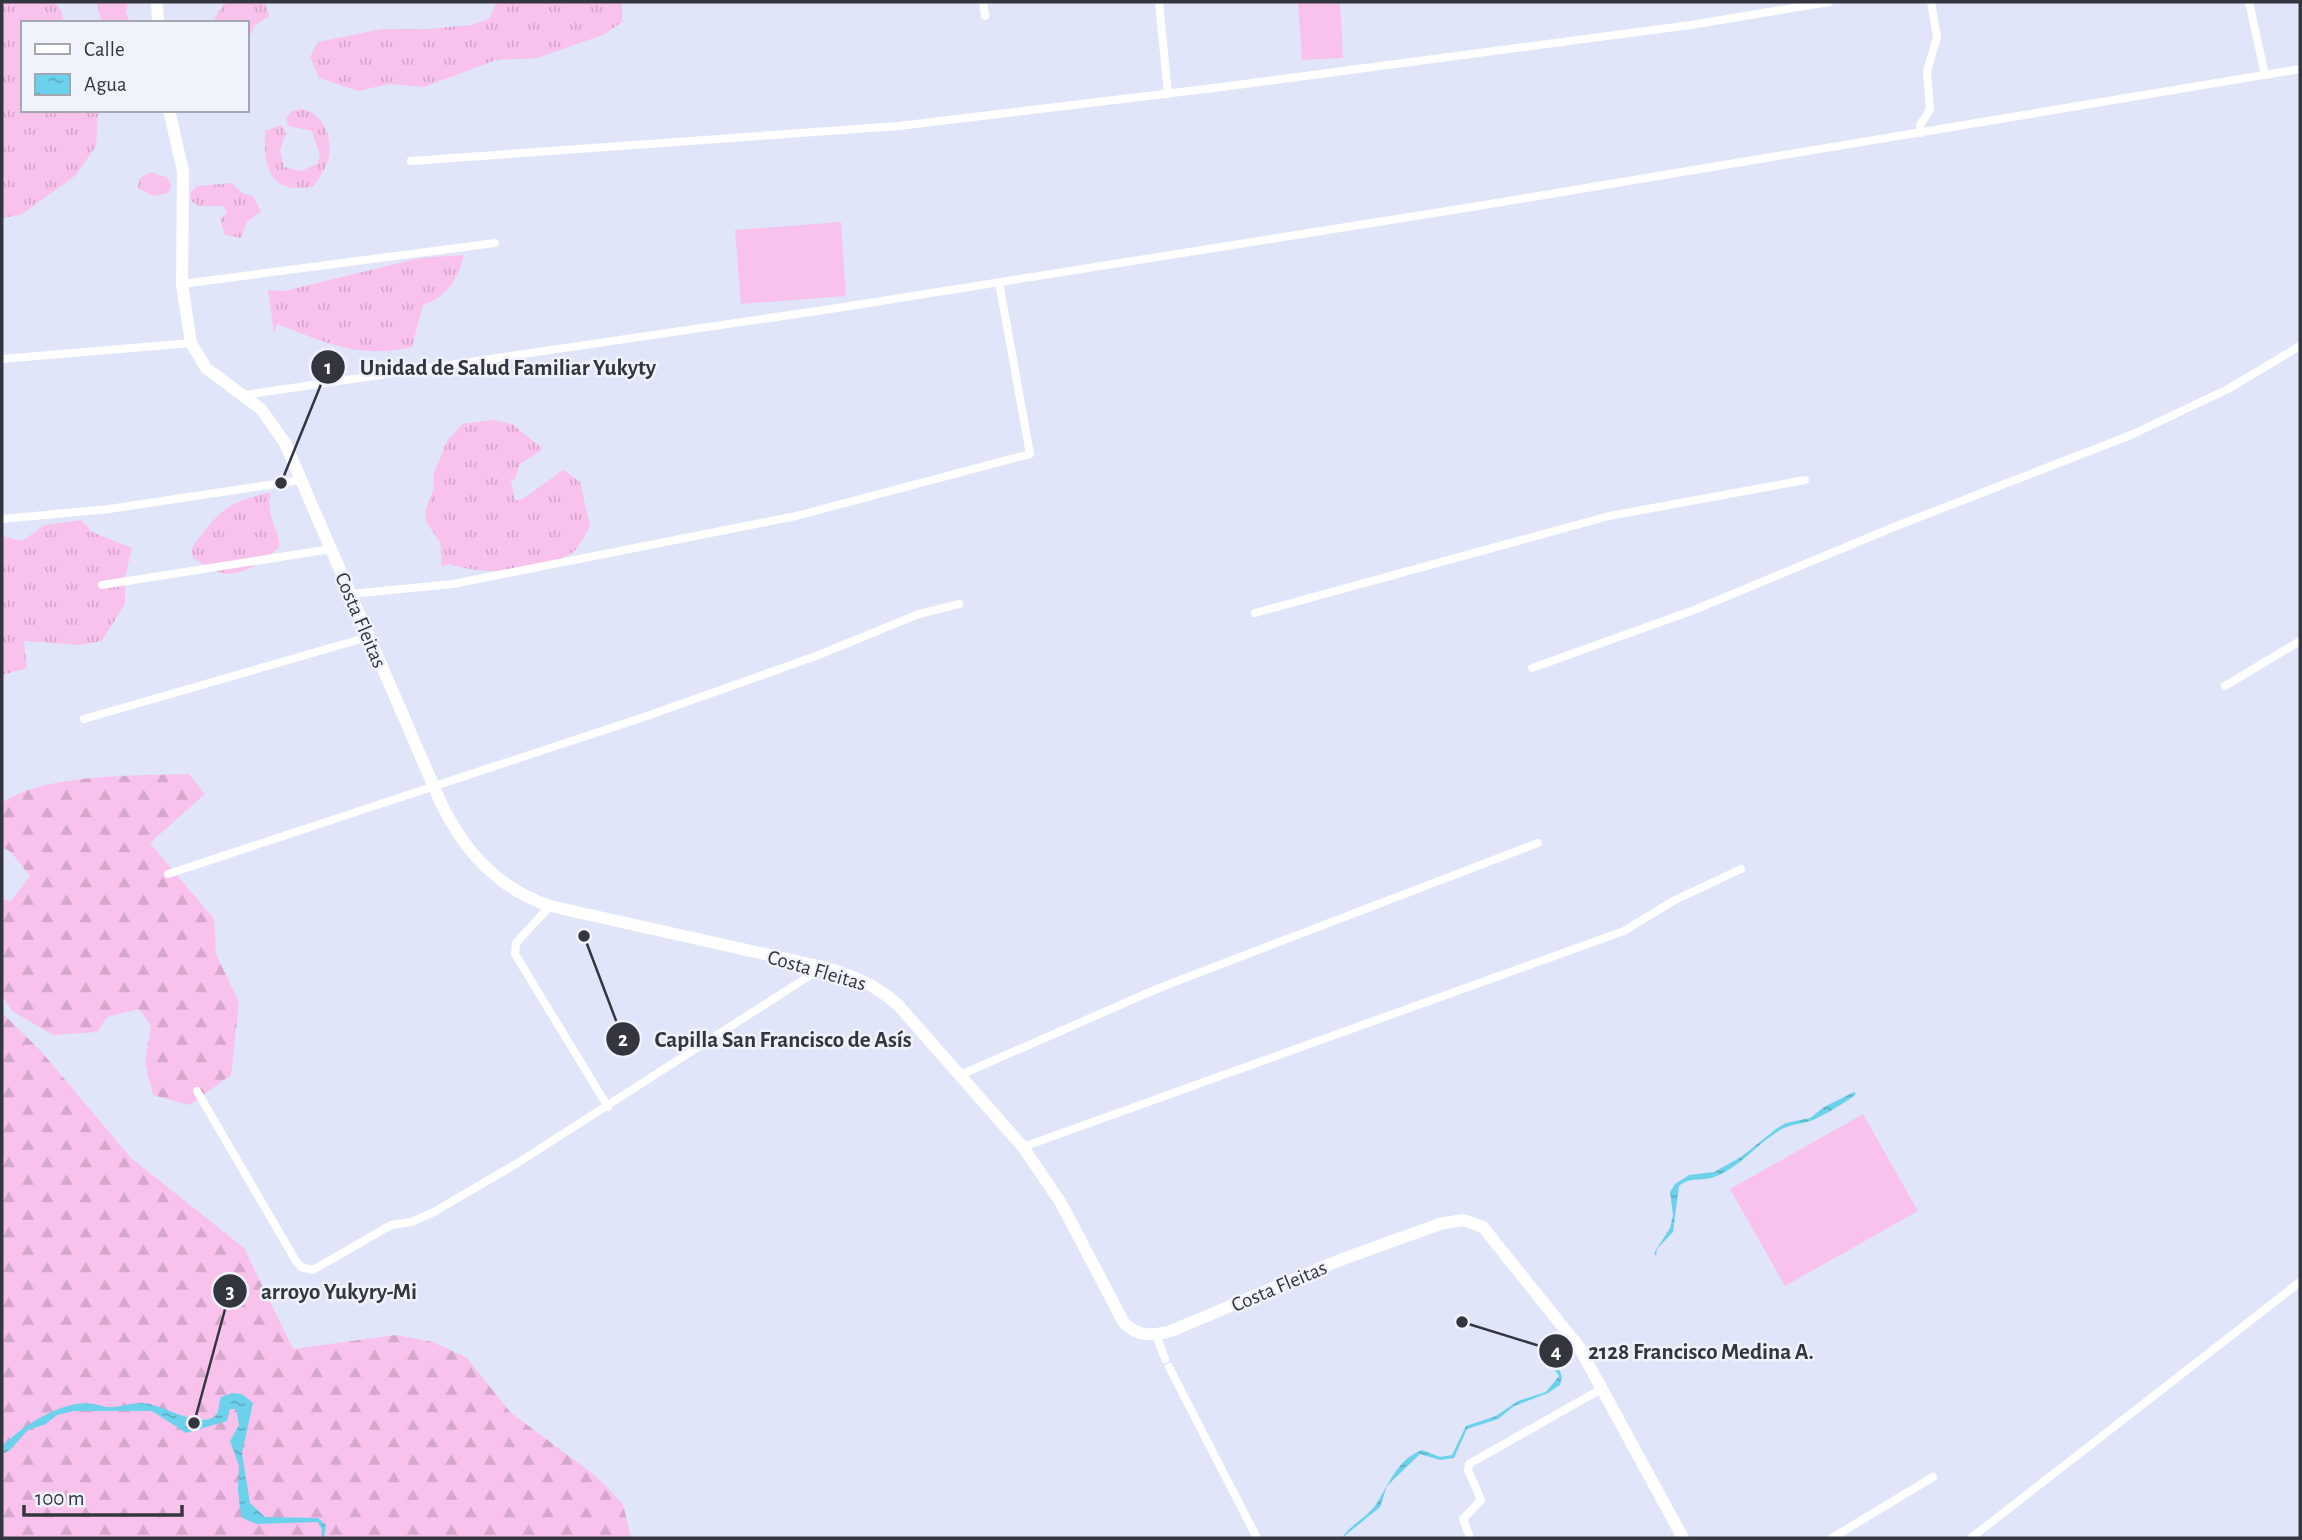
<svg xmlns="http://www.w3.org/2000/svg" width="2302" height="1540" font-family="'Alegreya Sans',sans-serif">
  <defs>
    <pattern id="grass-tufts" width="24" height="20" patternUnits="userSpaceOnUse" patternTransform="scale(1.75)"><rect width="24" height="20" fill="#f9c2ed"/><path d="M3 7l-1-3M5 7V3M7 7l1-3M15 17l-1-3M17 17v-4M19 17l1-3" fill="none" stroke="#d6a7cc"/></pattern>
    <pattern id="forest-firs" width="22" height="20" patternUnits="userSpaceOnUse" patternTransform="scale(1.75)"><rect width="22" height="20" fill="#f9c2ed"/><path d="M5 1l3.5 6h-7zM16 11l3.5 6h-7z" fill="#d6a7cc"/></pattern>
    <pattern id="water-ripples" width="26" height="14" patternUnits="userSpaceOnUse" patternTransform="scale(1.75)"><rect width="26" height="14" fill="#6cd2eb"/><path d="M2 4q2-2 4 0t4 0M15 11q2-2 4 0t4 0" fill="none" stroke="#5aabc0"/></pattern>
  </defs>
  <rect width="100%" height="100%" fill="#e0e5fa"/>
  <!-- grass -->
  <path fill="url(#grass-tufts)" d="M 2,2 L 55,2 L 62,12 L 63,23 L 23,23 L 23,110 L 98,112 L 96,146 L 76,175 L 21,215 L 2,218 Z
    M 96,2 L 128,2 L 126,13 L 131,23 L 102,23 Z
    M 231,2 L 265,2 L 269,16 L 254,26 L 247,45 L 247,23 L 216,23 L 214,19 L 223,5 Z
    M 497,2 L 622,2 L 622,22 L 603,35 L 537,58 L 496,60 L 424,87 L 389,84 L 358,91 L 319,78 L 310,57 L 318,42 L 382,29 L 429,29 L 471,25 L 489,19 Z
    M 300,109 C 322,111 332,135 329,155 C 328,166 320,176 314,186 C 270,197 263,166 265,131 L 281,125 L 286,133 L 280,150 L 284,167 L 301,171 L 317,164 L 320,155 L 312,131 L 288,126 L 286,117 L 292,111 Z
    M 150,172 L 167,177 L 171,185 L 169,193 L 153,196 L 138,188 L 139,179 Z
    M 231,183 L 244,194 L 253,196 L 261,211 L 247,222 L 241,238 L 225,235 L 220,219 L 227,213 L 224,206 L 198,206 L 191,201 L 190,193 L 197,186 Z
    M 464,255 C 458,279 447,297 423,305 L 412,347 C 357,359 327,343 277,324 L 274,333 L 268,290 L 284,291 L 420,258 Z
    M 493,420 L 512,424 L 543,449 L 520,464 L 515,479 L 511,480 L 515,501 L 524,498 L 563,470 L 580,482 L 590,526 C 585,534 579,548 572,553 C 536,574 487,576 449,564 L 442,567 L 440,542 L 426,522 L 425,512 L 433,490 L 434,473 L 447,441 L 462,424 Z
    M 271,492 C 265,520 281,530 279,547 C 266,560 238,580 218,572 C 210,568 201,563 193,558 C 190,547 195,543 202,534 C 224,505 236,501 271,492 Z
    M 81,520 L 92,532 L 132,548 L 125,577 L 125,604 L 102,641 L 79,645 L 24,641 L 27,668 L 2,675 L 2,536 L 22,541 L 45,525 Z"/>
  <!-- forest -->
  <path fill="url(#forest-firs)" d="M 189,774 L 205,794 L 150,843 L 214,919 L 216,954 L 239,1002 L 231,1075 L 189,1105 L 153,1095 L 145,1063 L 151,1026 L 139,1009 L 107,1017 L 97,1032 L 53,1035 L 12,1011 L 2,996 L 2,900 L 11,901 L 30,876 L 11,852 L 2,847 L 2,803 C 44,773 137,776 189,774 Z
    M 2,1013 L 40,1050 L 131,1158 L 244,1248 L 293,1349 L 396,1335 L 433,1342 L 467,1358 L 510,1412 L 597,1477 L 623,1504 L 631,1538 L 2,1538 Z"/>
  <!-- pitch -->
  <path fill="#f9c2ed" d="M 1298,2 L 1340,2 L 1343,58 L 1302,60 Z
    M 841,222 L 846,296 L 741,304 L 735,230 Z
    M 1863,1114 L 1918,1211 L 1785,1286 L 1730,1189 Z"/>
  <!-- water -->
  <path fill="url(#water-ripples)" d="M 1854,1092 L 1856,1094 C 1850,1100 1818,1119 1810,1121 C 1802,1124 1792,1124 1784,1128 C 1758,1141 1743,1166 1714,1177 C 1700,1182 1691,1176 1679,1186 L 1673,1232 L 1657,1249 L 1656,1256 L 1654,1253 L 1670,1228 L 1673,1215 L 1670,1192 L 1675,1184 L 1689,1175 L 1714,1172 L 1741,1157 L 1776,1129 L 1786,1123 L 1810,1118 L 1824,1107 Z
    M 1565,1340 L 1570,1347 L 1556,1360 L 1562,1377 L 1560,1385 L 1548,1393 L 1514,1406 L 1498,1419 L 1467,1429 L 1454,1458 L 1440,1460 L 1420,1454 L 1387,1486 L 1380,1507 L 1342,1538 C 1351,1524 1368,1517 1377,1503 C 1390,1482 1397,1460 1422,1450 L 1440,1457 L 1452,1455 L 1466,1426 L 1496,1416 L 1518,1401 L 1546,1392 L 1559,1376 L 1553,1367 L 1552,1354 Z
    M 232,1393 L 242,1394 L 253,1403 L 242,1453 L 250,1503 L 265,1517 L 318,1518 L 326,1525 L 324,1538 L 321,1538 L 322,1530 L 318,1522 L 256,1524 L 241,1517 L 238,1490 L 239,1466 L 230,1441 L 239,1425 L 236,1409 L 230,1409 L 227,1421 L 186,1433 L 152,1411 L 74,1411 L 57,1415 L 46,1424 L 28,1430 L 10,1450 L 2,1454 L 2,1446 C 23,1426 56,1404 86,1403 C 95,1403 104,1408 112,1407 C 123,1407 133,1402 144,1403 C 164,1405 199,1429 215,1416 C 220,1412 218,1403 221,1397 Z"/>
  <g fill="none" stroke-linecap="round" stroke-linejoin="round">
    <!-- minor -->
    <path stroke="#fff" stroke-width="8" d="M 983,2 L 985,16
      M 1159,2 L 1168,94
      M 2249,2 L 2265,75
      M 1921,133 L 1920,125 L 1930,110 L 1927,71 L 1937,37 L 1931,2
      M 411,161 L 899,126 L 1222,87 L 1691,25 L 1829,2
      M 182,284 L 495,243
      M 2,359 L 191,343
      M 244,395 L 831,309 L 1472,207 L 2300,69
      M 2,519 L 109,509 L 302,480
      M 102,585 L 331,549
      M 350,594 L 453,584 L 796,516 L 1030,454 L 999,282
      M 1255,613 L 1609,516 L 1805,480
      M 1532,668 L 1694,610 L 1899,525 L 2131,435 L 2228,389 L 2300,346
      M 2225,686 L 2300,641
      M 84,719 L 368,637
      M 168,874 L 644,717 L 816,656 L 919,614 L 959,604
      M 550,906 L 516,943 L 515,954 L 608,1107
      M 960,1075 L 1159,988 L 1538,843
      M 197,1091 L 296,1261 L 301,1267 L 313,1270 L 391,1225 L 411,1222 L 432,1213 L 516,1164 L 823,967
      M 1023,1147 L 1624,931 L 1673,901 L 1741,869
      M 1156,1335 L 1165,1359
      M 1169,1367 L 1257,1538
      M 1470,1538 L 1463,1519 L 1481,1500 L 1468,1470 L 1469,1464 L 1603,1388
      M 1832,1538 L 1933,1477
      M 1971,1538 L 2300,1282"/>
    <!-- secondary -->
    <path stroke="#fff" stroke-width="12" d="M 157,2 L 158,23
      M 169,110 L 183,171 L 182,284 L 191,343 L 206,368 L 261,409 L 285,443 L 441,803 C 464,851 498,889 550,906 L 823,967 C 852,975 876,985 898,1005 L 1023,1147 L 1061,1203 L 1124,1323 C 1138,1337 1153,1336 1171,1331 L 1340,1260 L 1440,1224 L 1463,1220 L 1483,1227 L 1579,1347 L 1683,1538"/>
  </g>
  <g text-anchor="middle" stroke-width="5" stroke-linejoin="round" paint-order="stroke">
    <!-- street labels -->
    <g font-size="21" fill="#34363f" stroke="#f0f3fb">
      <text transform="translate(361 620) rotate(67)" y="7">Costa Fleitas</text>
      <text transform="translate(817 970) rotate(16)" y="7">Costa Fleitas</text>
      <text transform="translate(1279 1286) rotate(-23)" y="7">Costa Fleitas</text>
    </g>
  </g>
  <!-- callouts -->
  <path fill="none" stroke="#34363f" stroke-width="2.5" d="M281 483L328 367M584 936L623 1039M194 1423L230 1291M1462 1322L1556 1351"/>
  <g fill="#34363f" stroke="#f0f3fb" stroke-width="2.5">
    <circle cx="281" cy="483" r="7"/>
    <circle cx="584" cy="936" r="7"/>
    <circle cx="194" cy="1423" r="7"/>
    <circle cx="1462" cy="1322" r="7"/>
    <circle cx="328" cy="367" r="18"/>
    <circle cx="623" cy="1039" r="18"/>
    <circle cx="230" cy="1291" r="18"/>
    <circle cx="1556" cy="1351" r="18"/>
  </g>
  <g font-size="21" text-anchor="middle" font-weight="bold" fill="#fff">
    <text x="328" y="374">1</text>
    <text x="623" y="1046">2</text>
    <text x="230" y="1298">3</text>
    <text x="1556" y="1358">4</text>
  </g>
  <g font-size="23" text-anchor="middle" font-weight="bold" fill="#34363f" stroke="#f0f3fb" stroke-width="5" stroke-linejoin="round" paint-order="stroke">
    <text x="508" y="375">Unidad de Salud Familiar Yukyty</text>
    <text x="783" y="1047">Capilla San Francisco de Asís</text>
    <text x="339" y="1299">arroyo Yukyry-Mi</text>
    <text x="1701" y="1359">2128 Francisco Medina A.</text>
  </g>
  <!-- border -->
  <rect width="2302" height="1540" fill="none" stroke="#34363f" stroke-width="7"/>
  <!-- legend -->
  <rect x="21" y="21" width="228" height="91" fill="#f0f3fb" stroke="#a5a7b0" stroke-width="2"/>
  <rect x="35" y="44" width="35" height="10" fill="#ffffff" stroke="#a5a7b0" stroke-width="2"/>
  <text x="84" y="56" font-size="21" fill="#34363f">Calle</text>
  <rect x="35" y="74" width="35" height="21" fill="url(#water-ripples)" stroke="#a5a7b0" stroke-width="2"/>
  <text x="84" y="91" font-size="21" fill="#34363f">Agua</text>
  <!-- scale -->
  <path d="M24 1505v10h158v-10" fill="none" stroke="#34363f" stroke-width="3.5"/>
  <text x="35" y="1505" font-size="21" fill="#34363f" stroke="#f0f3fb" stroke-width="5" paint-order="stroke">100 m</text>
</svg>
